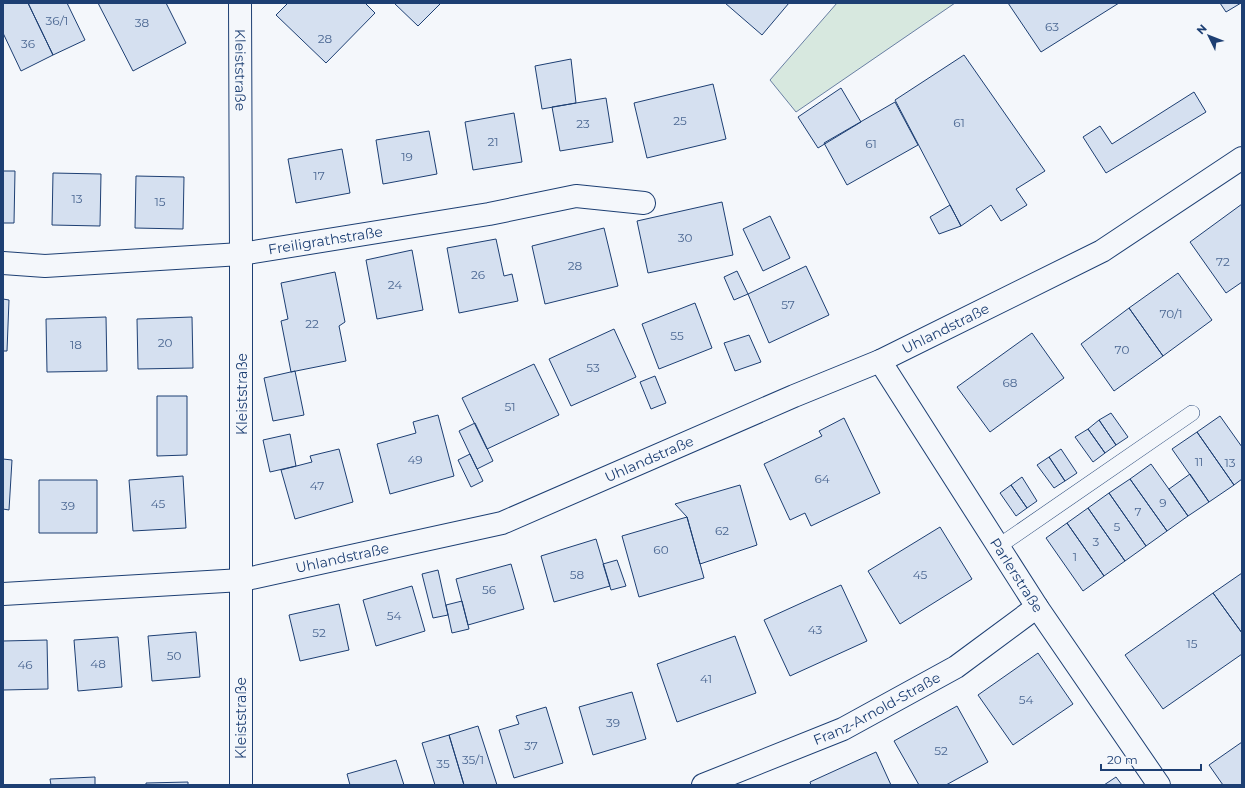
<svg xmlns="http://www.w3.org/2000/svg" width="1245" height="788" font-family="Montserrat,sans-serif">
  <rect width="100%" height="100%" fill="#f4f7fb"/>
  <!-- green -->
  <path fill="#d7e8df" stroke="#687fa3" d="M 837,3 L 955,3 L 796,112 L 770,80 Z"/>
  <!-- building -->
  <path fill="#d5e0f0" stroke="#1d3f73" d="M 3,3 L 28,3 L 53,55 L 21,71 L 3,33 Z
    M 28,3 L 67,3 L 85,40 L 53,55 Z
    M 98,3 L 166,3 L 186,43 L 133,71 Z
    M 288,3 L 365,3 L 375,13 L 326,63 L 276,15 Z
    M 394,3 L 441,3 L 418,26 Z
    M 725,3 L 789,3 L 762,35 Z
    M 1008,3 L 1119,3 L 1041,52 Z
    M 1220,3 L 1241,3 L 1226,12 Z
    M 964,55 L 1045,171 L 1016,189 L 1027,205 L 1001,221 L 991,205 L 961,226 L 895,100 Z
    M 571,59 L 576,103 L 542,109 L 535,66 Z
    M 713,84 L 726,139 L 647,158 L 634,103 Z
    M 841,88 L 861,122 L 818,148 L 798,117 Z
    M 1194,92 L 1206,112 L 1106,173 L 1083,137 L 1100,126 L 1112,144 Z
    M 606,98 L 613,142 L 560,151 L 552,107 Z
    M 895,102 L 918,145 L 847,185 L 824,143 Z
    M 514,113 L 522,162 L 473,170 L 465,122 Z
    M 429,131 L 437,174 L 383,184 L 376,140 Z
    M 342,149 L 350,193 L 296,203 L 288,159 Z
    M 3,171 L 15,171 L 14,223 L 3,223 Z
    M 53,173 L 101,174 L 100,226 L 52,225 Z
    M 136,176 L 184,177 L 183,229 L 135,228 Z
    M 722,202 L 733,255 L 648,273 L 637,221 Z
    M 1242,204 L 1242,282 L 1226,293 L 1190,242 Z
    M 950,205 L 961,226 L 939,234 L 930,217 Z
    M 770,216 L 790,258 L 763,271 L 743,229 Z
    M 604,228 L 618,286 L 545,304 L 532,246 Z
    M 496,239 L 504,276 L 512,274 L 518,301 L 459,313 L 447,248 Z
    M 412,250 L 423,310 L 377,319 L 366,260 Z
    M 806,266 L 829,315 L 769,343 L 748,294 Z
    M 737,271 L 748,294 L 734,300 L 724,277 Z
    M 335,272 L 345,322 L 339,326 L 346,361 L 291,372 L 281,321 L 288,319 L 281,283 Z
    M 1178,273 L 1212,320 L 1163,356 L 1129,308 Z
    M 3,299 L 9,300 L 7,351 L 3,351 Z
    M 695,303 L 712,348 L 659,369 L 642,324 Z
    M 1129,308 L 1163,356 L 1114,391 L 1081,344 Z
    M 106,317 L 107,371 L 47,372 L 46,319 Z
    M 192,317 L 193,368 L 138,369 L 137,319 Z
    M 614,329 L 636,377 L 571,406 L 549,359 Z
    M 1032,333 L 1064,378 L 990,432 L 957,387 Z
    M 749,335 L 761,362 L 735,371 L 724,343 Z
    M 534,364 L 559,415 L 487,449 L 462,398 Z
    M 295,371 L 304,415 L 273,421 L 264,378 Z
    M 655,376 L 666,403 L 651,409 L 640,382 Z
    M 157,396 L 187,396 L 187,455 L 157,456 Z
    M 1111,413 L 1128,437 L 1116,445 L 1099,420 Z
    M 438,415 L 454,476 L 390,494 L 377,444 L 416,433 L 413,422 Z
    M 1220,416 L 1242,447 L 1242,479 L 1234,485 L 1197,432 Z
    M 844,418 L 880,493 L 811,526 L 805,513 L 790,520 L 764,464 L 822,436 L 819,431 Z
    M 1099,420 L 1116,445 L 1105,453 L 1088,429 Z
    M 475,423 L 493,461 L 477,469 L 459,431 Z
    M 1088,429 L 1105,453 L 1093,462 L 1075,437 Z
    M 1197,432 L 1234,485 L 1209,502 L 1172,449 Z
    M 290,434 L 296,466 L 270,472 L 263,440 Z
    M 339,449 L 353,502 L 295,519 L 281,470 L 312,462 L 310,456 Z
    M 1061,449 L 1077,473 L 1065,481 L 1049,457 Z
    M 470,454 L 483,481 L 471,487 L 458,460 Z
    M 1049,457 L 1065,481 L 1054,488 L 1037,465 Z
    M 3,459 L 12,460 L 9,510 L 3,509 Z
    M 1151,464 L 1188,516 L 1167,531 L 1130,479 Z
    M 1190,474 L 1209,502 L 1188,516 L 1169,489 Z
    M 183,476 L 186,528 L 133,531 L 129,480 Z
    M 1022,477 L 1037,501 L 1027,508 L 1011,485 Z
    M 1130,479 L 1167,531 L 1146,546 L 1109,493 Z
    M 39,480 L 97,480 L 97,533 L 39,533 Z
    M 740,485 L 757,545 L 700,564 L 687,517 L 675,504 Z
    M 1011,485 L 1027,508 L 1016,516 L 1000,493 Z
    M 1109,493 L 1146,546 L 1125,561 L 1088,508 Z
    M 1088,508 L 1125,561 L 1104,576 L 1067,523 Z
    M 687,517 L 704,578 L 639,597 L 622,536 Z
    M 1067,523 L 1104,576 L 1083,591 L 1046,538 Z
    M 940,527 L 972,579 L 900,624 L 868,571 Z
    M 596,539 L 610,586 L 554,602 L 541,556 Z
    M 617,560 L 626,586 L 611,590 L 603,564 Z
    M 511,564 L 524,609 L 468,625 L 456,579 Z
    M 438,570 L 448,615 L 433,618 L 422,574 Z
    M 1242,573 L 1242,633 L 1213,593 Z
    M 841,585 L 867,641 L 790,676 L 764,620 Z
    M 412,586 L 425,631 L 376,646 L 363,600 Z
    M 1213,593 L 1242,633 L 1242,654 L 1163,709 L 1125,655 Z
    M 462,601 L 469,629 L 452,633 L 446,605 Z
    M 339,604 L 349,650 L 300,661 L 289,615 Z
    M 196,632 L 200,677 L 152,681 L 148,636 Z
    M 735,636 L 756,693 L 677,722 L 657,664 Z
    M 118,637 L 122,687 L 78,691 L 74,640 Z
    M 47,640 L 48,689 L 3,690 L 3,641 Z
    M 1038,653 L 1073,704 L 1013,745 L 978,695 Z
    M 632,692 L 646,739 L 593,755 L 579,707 Z
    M 957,706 L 988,762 L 946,785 L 919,785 L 894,741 Z
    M 546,707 L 563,763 L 514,778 L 499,730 L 519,724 L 516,716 Z
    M 478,726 L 497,785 L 464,785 L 449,735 Z
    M 449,735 L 464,785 L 435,785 L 422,743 Z
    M 1242,742 L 1242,785 L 1223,785 L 1209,765 Z
    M 876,752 L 891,785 L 811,785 L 810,782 Z
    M 396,760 L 404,785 L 350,785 L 347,774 Z
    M 95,777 L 95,785 L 51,785 L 50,779 Z
    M 1116,777 L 1122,785 L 1104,785 Z
    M 188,782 L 188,785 L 146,785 L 146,783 Z"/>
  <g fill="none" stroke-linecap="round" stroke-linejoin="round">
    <defs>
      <path id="lane" d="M 999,546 L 1192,413"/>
      <g id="street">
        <path id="s1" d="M 240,3 L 241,254 L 241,785"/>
        <path id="s2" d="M 3,263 L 45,266 L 241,254 L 489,214 L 576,196 L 644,203"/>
        <path id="s3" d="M 880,361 L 1037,607 L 1159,785"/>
        <path id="s4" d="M 3,594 L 242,580 L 502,523 L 794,396 L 880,361 L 1102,251 L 1242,158"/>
        <path id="s5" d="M 703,785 L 843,729 L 956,667 L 1037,607"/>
      </g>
    </defs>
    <!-- lane casing -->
    <use href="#lane" stroke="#1d3f73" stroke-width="16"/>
    <!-- street casing -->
    <use href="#street" stroke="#1d3f73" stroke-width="24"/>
    <!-- lane -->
    <use href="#lane" stroke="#f4f7fb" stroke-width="15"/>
    <!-- street -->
    <use href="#street" stroke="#f4f7fb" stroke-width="22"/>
  </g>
  <g text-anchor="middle" stroke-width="3" stroke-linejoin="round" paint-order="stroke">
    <!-- number labels -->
    <g font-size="12" fill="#4b6792">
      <text x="57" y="25">36/1</text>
      <text x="142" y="27">38</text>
      <text x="1052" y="31">63</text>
      <text x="325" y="43">28</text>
      <text x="28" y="48">36</text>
      <text x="680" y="125">25</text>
      <text x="959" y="127">61</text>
      <text x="583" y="128">23</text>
      <text x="493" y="146">21</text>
      <text x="871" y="148">61</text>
      <text x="407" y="161">19</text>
      <text x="319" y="180">17</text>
      <text x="77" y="203">13</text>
      <text x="160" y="206">15</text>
      <text x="685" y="242">30</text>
      <text x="1223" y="266">72</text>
      <text x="575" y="270">28</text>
      <text x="478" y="279">26</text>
      <text x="395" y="289">24</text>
      <text x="788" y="309">57</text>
      <text x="1171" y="318">70/1</text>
      <text x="312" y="328">22</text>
      <text x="677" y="340">55</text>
      <text x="165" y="347">20</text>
      <text x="76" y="349">18</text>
      <text x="1122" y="354">70</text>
      <text x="593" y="372">53</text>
      <text x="1010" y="387">68</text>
      <text x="510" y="411">51</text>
      <text x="415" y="464">49</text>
      <text x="1199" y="466">11</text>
      <text x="1230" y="467">13</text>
      <text x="822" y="483">64</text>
      <text x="317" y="490">47</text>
      <text x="1163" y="507">9</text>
      <text x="158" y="508">45</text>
      <text x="68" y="510">39</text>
      <text x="1138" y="516">7</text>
      <text x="1117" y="531">5</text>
      <text x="722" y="535">62</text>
      <text x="1096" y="546">3</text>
      <text x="661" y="554">60</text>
      <text x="1075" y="561">1</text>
      <text x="577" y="579">58</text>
      <text x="920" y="579">45</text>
      <text x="489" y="594">56</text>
      <text x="394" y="620">54</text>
      <text x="815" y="634">43</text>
      <text x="319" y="637">52</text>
      <text x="1192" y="648">15</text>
      <text x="174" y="660">50</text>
      <text x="98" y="668">48</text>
      <text x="25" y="669">46</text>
      <text x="706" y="683">41</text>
      <text x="1026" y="704">54</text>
      <text x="613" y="727">39</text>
      <text x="531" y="750">37</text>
      <text x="941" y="755">52</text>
      <text x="473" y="764">35/1</text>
      <text x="443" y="768">35</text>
    </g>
    <!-- street labels -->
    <g font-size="14" fill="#1d3f73" stroke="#f4f7fb">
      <text dy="5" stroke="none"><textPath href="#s1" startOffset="67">Kleiststraße</textPath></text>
      <text dy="5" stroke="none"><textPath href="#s2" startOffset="324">Freiligrathstraße</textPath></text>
      <text dy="5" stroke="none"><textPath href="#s4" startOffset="990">Uhlandstraße</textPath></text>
      <text transform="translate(242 394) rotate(-90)" y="5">Kleiststraße</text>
      <text dy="5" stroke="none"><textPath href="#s4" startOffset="666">Uhlandstraße</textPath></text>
      <text dy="5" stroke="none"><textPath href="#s4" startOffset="342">Uhlandstraße</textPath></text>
      <text dy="5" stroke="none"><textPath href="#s3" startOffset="254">Parlerstraße</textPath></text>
      <text dy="5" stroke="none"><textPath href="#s5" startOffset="190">Franz-Arnold-Straße</textPath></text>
      <text transform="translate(241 718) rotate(-90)" y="5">Kleiststraße</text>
    </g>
  </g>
  <!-- border -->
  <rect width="1245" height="788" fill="none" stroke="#1d3f73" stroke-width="8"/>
  <!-- north arrow -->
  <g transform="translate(1209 36) rotate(313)" stroke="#f4f7fb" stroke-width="3" paint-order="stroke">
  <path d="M0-3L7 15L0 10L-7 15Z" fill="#1d3f73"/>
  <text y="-6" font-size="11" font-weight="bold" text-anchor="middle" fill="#1d3f73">N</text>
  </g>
  <!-- scale -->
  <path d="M1101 764v6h100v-6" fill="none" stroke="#1d3f73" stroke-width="2"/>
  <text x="1107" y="764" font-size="12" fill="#1d3f73" stroke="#f4f7fb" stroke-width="3" paint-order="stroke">20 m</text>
</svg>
